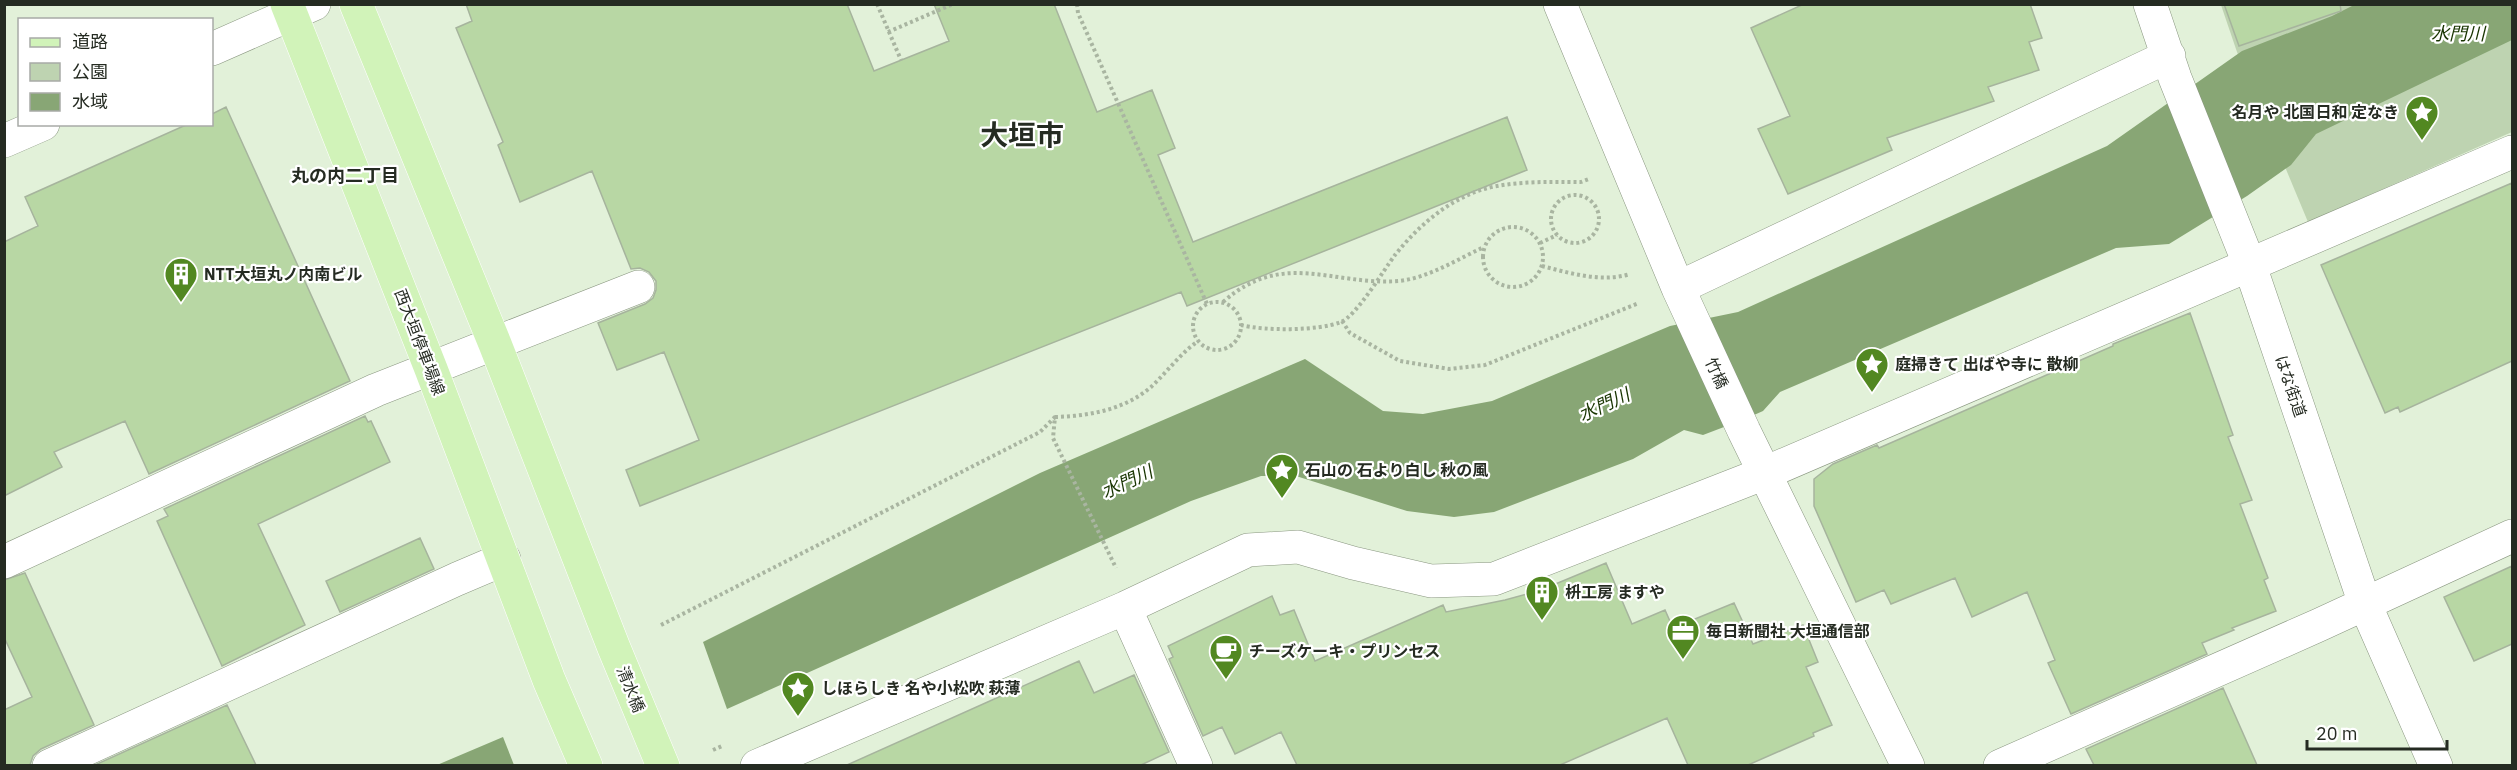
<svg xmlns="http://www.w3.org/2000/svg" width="2517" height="770" font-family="'IBM Plex Sans','Noto Sans JP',sans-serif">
  <rect width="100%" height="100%" fill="#e2f1d9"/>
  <!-- green -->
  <path fill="#bed3b1" d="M 2221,5 L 2512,5 L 2512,132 L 2308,222 L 2237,52 Z"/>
  <!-- water -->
  <path fill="#88a675" d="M 2354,5 L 2512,5 L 2512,40 L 2316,134 L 2291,165 L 2247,196 L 2169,244 L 2116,248 L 1780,392 L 1763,411 L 1745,419 L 1703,435 L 1684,430 L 1633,459 L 1494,512 L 1454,517 L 1407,511 L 1296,476 L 1261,476 L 1191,501 L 727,709 L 703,642 L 1040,473 L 1305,359 L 1383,411 L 1423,414 L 1492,401 L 1670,326 L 1738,312 L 2107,146 L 2242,51 L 2332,16 Z
    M 503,737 L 514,765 L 437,765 Z"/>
  <!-- building -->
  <path fill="#b8d7a4" stroke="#a6b49d" stroke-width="1.5" d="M 466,4 L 847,4 L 874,71 L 949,41 L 934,4 L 1054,4 L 1097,112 L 1152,90 L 1175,148 L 1158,155 L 1193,242 L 1507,117 L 1527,170 L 1187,306 L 1181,292 L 640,506 L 626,470 L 699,440 L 664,352 L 617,370 L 598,323 L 645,304 L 653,298 L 656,290 L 656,281 L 649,272 L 640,268 L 631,269 L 592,171 L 520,202 L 498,145 L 503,142 L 456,28 L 472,21 Z
    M 1804,4 L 2030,4 L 2042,38 L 2029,42 L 2039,70 L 1988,87 L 1994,101 L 1887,138 L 1892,150 L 1788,194 L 1758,129 L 1790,116 L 1751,28 Z
    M 2224,4 L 2340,4 L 2341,11 L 2239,46 Z
    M 226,107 L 350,381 L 149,474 L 125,421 L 54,452 L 62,467 L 4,496 L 4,242 L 38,226 L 25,197 L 188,124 L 212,124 L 212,114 Z
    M 2512,183 L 2512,361 L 2400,412 L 2398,407 L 2385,413 L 2321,265 Z
    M 2190,313 L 2233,435 L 2228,437 L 2252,500 L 2240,504 L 2268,578 L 2264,580 L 2276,611 L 2232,628 L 2234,630 L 2202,643 L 2207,654 L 2071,714 L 2048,663 L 2055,660 L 2027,592 L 1972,617 L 1955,578 L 1891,604 L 1884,590 L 1856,602 L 1814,506 L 1814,479 L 1833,464 L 1877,445 L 1879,448 L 2113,346 L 2113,344 Z
    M 365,416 L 368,422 L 371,421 L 390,462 L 258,524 L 305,625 L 222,666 L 157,521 L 168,516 L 164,509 Z
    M 420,538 L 434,569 L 340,612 L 326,581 Z
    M 1606,563 L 1632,624 L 1665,610 L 1673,628 L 1734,603 L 1753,644 L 1803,625 L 1818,662 L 1806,667 L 1832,725 L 1813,733 L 1814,736 L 1748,765 L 1688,765 L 1667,718 L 1560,765 L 1297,765 L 1281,732 L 1235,754 L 1222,727 L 1203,736 L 1169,659 L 1173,657 L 1168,646 L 1272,596 L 1280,615 L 1294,610 L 1315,661 L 1443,605 L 1446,612 L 1505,600 L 1541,590 Z
    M 2512,566 L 2512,644 L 2474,661 L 2444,597 Z
    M 25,573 L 94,725 L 41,749 L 33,756 L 30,765 L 4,765 L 4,710 L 32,697 L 4,637 L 4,580 Z
    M 1079,661 L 1094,693 L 1134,675 L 1169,752 L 1141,765 L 847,765 Z
    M 2223,688 L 2257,765 L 2094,765 L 2086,749 Z
    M 227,705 L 256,765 L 95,765 Z"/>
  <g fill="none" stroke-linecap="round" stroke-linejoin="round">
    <defs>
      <path id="minor" d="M 1560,4 L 1678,288 L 1744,431 L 1908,766
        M 2150,4 L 2175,78 L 2250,266 L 2365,604 L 2436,766
        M 212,49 L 314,4
        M 4,141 L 43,124
        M 1678,288 L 2169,56
        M 4,562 L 376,390 L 638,287
        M 1125,608 L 1196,766
        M 49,766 L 457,579 L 504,559
        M 757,766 L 1125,608 L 1248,550 L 1298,547 L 1353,563 L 1431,581 L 1494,579 L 1765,473 L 2512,152
        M 2000,766 L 2319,625 L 2512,536"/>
      <path id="major" d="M 287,4 L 431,369 L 549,680 L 586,766
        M 356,4 L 495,344 L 614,648 L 663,766"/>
    </defs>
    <!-- minor casing -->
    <use href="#minor" stroke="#8a9781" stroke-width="34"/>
    <!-- major casing -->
    <use href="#major" stroke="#fff" stroke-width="34"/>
    <!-- path -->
    <path stroke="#a9b5a1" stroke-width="4" stroke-dasharray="3 3" stroke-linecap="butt" d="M 877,4 L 901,60
      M 1077,4 L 1078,13 L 1207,304
      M 888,32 L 953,4
      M1551 219a24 24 0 1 1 48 0a24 24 0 1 1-48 0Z
      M1483 257a30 30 0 1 1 60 0a30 30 0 1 1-60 0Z
      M 1540,243 L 1557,235
      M 1542,266 C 1570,273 1601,283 1630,274
      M1193 326a24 24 0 1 1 48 0a24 24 0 1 1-48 0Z
      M 1223,302 C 1283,249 1332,286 1399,281 C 1428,278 1458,259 1484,247
      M 1342,321 L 1350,333 L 1400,361 L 1449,369 L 1485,365 L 1639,303
      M 1241,325 C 1265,331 1318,331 1341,322 C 1357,315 1383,271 1395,255 C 1415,230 1439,208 1468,195 C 1499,180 1547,182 1581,182 L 1589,179
      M 1055,417 C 1089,416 1124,410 1151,387 C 1167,372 1180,354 1198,341
      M 661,625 L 1040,432 L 1055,417 L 1053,438 L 1116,568
      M 713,750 L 722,746"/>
    <!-- minor -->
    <use href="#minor" stroke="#fff" stroke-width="33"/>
    <!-- major -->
    <use href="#major" stroke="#d1f3b9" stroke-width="33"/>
  </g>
  <!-- icons -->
  <defs>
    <symbol id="sight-pin" viewBox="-11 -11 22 30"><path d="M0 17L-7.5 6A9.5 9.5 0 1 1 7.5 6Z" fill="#528821" stroke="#fff"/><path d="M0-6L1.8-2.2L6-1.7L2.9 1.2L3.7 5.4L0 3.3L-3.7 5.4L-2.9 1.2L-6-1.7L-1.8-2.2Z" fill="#fff"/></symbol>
    <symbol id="building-pin" viewBox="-11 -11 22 30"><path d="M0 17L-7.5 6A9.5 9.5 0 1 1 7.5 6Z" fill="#528821" stroke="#fff"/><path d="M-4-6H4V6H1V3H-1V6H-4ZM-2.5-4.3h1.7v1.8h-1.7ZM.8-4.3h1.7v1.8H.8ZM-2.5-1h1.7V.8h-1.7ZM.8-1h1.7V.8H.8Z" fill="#fff"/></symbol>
    <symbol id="office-pin" viewBox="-11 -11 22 30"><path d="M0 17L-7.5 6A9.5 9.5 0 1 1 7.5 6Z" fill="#528821" stroke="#fff"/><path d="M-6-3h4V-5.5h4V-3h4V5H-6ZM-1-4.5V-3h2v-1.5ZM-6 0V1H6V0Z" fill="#fff"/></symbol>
    <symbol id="cafe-pin" viewBox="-11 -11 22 30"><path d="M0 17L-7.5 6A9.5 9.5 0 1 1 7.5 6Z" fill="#528821" stroke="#fff"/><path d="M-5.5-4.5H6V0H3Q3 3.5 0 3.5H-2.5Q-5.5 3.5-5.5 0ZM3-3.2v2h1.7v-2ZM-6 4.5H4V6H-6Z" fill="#fff"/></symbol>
  </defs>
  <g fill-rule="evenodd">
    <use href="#sight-pin" x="2403" y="93" width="38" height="52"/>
    <use href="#building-pin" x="162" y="255" width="38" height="52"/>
    <use href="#sight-pin" x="1853" y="345" width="38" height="52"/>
    <use href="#sight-pin" x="1263" y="451" width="38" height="52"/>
    <use href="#building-pin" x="1523" y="573" width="38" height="52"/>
    <use href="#office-pin" x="1664" y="612" width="38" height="52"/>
    <use href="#cafe-pin" x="1207" y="632" width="38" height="52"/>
    <use href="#sight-pin" x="779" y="669" width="38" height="52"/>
  </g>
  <g text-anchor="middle" stroke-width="4.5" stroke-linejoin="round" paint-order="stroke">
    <!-- poi labels -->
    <g font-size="16" font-weight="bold" fill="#252b22" stroke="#fff" text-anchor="start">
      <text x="2399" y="118" text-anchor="end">名月や 北国日和 定なき</text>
      <text x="204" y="280">NTT大垣丸ノ内南ビル</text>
      <text x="1895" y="370">庭掃きて 出ばや寺に 散柳</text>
      <text x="1305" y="476">石山の 石より白し 秋の風</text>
      <text x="1565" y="598">枡工房 ますや</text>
      <text x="1706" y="637">毎日新聞社 大垣通信部</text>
      <text x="1249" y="657">チーズケーキ・プリンセス</text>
      <text x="821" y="694">しほらしき 名や小松吹 萩薄</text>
    </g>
    <!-- street labels -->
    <g font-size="16" fill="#252b22" stroke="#fff">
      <text transform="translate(420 342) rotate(69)" y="6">西大垣停車場線</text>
      <text transform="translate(1717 373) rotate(65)" y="6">竹橋</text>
      <text transform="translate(2291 386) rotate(71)" y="6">はな街道</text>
      <text transform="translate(631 689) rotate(68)" y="6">清水橋</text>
    </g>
    <!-- water labels -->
    <g font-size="18" font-style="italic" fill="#183400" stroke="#fff">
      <text x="2458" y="40">水門川</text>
      <text transform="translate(1604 405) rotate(-25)" y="6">水門川</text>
      <text transform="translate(1127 482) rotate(-25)" y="6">水門川</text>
    </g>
    <!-- neighbourhood labels -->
    <g font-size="18" font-weight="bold" fill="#252b22" stroke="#fff">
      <text x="345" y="182">丸の内二丁目</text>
    </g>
    <!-- town labels -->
    <g font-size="28" font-weight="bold" fill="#252b22" stroke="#fff">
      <text x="1022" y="145">大垣市</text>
    </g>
  </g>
  <!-- border -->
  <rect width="2517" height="770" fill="none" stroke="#252b22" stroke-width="12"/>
  <!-- legend -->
  <rect x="18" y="18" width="195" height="108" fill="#ffffff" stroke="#a8aaa7" stroke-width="1.5"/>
  <rect x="30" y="38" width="30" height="9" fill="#d1f3b9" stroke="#a8aaa7" stroke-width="1.5"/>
  <text x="72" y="48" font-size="18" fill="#252b22">道路</text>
  <rect x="30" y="63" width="30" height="18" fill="#bed3b1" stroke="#a8aaa7" stroke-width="1.5"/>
  <text x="72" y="78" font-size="18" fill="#252b22">公園</text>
  <rect x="30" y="93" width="30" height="18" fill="#88a675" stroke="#a8aaa7" stroke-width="1.5"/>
  <text x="72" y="108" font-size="18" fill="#252b22">水域</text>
  <!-- scale -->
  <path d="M2307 740v9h140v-9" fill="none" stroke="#252b22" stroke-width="3"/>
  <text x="2316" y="740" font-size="18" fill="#252b22" stroke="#ffffff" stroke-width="4.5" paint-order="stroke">20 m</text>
</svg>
